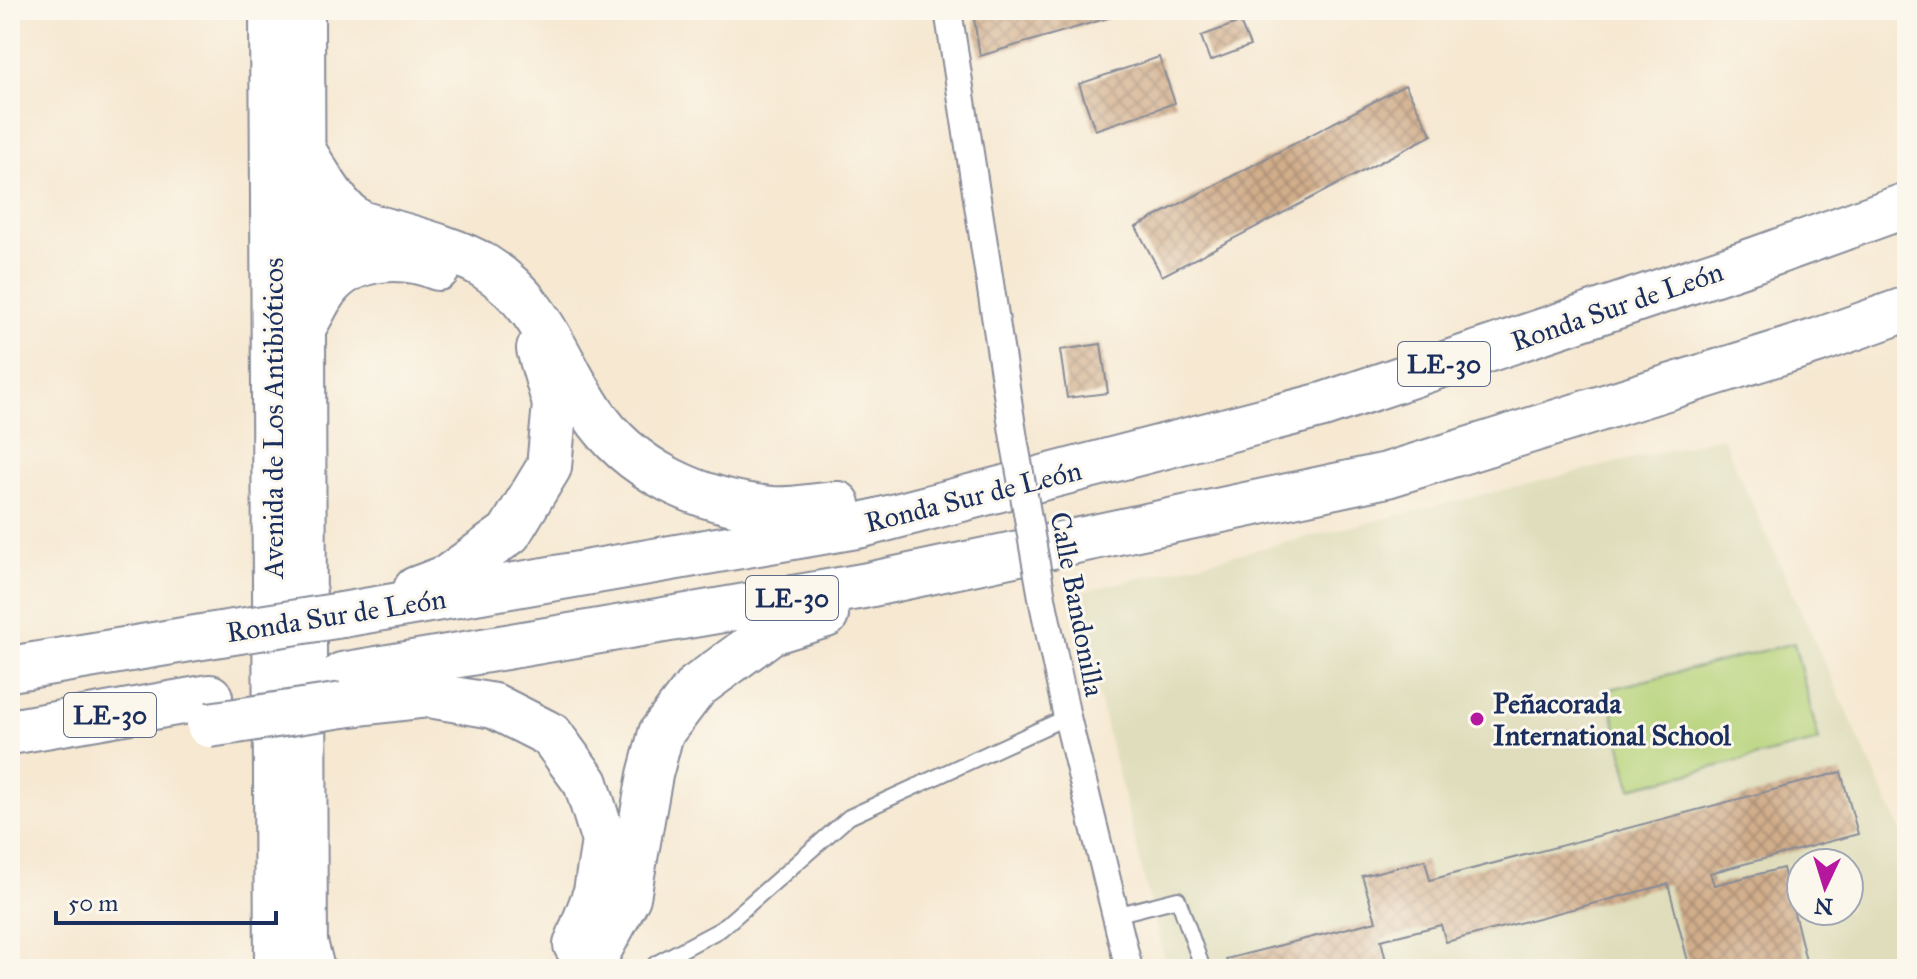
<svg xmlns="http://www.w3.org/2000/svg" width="1917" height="979" font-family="'IM FELL Great Primer',serif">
  <defs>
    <pattern id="building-cross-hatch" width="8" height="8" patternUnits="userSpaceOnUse" patternTransform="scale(2)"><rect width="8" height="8" fill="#d2ae8b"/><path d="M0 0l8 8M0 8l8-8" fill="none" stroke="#aa8e75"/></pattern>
  </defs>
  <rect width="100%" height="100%" fill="#fbf7ec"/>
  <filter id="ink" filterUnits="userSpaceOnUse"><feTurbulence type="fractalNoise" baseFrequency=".0125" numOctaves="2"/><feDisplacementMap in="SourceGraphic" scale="16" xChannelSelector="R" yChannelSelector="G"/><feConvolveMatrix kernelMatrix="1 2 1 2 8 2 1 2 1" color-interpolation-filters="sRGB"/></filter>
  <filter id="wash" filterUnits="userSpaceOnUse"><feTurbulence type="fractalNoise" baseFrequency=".006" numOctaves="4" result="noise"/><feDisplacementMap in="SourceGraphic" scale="32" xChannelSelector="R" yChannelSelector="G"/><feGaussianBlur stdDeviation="1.8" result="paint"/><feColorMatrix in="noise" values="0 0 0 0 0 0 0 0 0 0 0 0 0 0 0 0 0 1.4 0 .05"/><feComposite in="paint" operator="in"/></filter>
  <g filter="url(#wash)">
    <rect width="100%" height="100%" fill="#f6e8d1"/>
    <!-- built -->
    <path fill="#dfddbb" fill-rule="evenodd" d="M 1722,437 L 1907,844 L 1907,959 L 1896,969 L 1167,969 L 1073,594 ZM 1801,863 L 1849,863 L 1849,911 L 1801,911 Z"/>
    <!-- pitch -->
    <path fill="#b6d37a" stroke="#68816c" stroke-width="2" d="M 1794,643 L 1819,741 L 1631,788 L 1607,690 Z"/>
    <g id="blocks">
      <!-- building -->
      <path fill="url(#building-cross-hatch)" d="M 996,10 L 1135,10 L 980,56 L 974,19 Z
        M 1240,22 L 1250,46 L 1210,61 L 1201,36 Z
        M 1159,57 L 1175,103 L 1095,130 L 1079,84 Z
        M 1405,85 L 1432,135 L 1162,276 L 1136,227 Z
        M 1101,344 L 1108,393 L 1067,398 L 1060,350 Z
        M 1841,772 L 1858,834 L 1710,873 L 1714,885 L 1783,868 L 1808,969 L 1690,969 L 1668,884 L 1446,942 L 1441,925 L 1381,940 L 1387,965 L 1372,969 L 1229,969 L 1226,959 L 1376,921 L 1362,876 L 1425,860 L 1430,880 Z"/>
    </g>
  </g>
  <g filter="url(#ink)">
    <use href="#blocks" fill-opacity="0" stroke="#888c98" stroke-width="2"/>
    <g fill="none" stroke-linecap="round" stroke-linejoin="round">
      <defs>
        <path id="lane" d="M 1115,915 L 1178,899 L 1203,969
          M 655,964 L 721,929 L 849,817 L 1067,717"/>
        <path id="street" d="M 948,10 L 1014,439
          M 1043,603 L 1067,717 L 1129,969"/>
        <path id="primary" d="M 271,10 L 276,969
          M 303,10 L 306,969"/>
        <path id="highway" d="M 303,150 C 316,171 337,211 359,222 C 367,226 378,228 388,231 C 416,239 460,251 484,266 C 542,302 556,358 591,411 C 630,471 701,502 771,509 C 793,511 816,505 838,504
          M 357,221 C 336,222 322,225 304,235 L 331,256 L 359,263
          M 304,326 C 313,313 320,294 331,283 C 357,255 404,254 438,268
          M 416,589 L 448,577 L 509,533 L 549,467 L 555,404 L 539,349
          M 342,615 L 862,525 L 1323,405 L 1757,259 L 1907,205
          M 10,669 L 208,636
          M 342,675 L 863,586 L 1387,475 L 1817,341 L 1907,309
          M 343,705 L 429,695 L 494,706 L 551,735 L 586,783 L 604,841 L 596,892 L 576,945
          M 10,732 L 210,697
          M 306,946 L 312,969
          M 589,969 L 628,897 L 650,775 L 661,733 L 696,687 L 771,632 L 826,615"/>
      </defs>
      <!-- lane casing -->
      <use href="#lane" stroke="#888c98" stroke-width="18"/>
      <!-- street casing -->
      <use href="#street" stroke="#888c98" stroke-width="30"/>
      <!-- primary casing -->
      <use href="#primary" stroke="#888c98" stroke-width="46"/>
      <!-- highway casing -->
      <use href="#highway" stroke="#888c98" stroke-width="48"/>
      <!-- lane -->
      <use href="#lane" stroke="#fff" stroke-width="14"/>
      <!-- street -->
      <use href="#street" stroke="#fff" stroke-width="26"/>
      <!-- primary -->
      <use href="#primary" stroke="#fff" stroke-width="42"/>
      <!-- highway -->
      <use href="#highway" stroke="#fff" stroke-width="44"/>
      <defs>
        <path id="street-bridge" d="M 1014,439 L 1043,603"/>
        <path id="highway-bridge" d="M 208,636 L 342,615
          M 209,725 L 343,705"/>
      </defs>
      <!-- street-bridge casing -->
      <use href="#street-bridge" stroke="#888c98" stroke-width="30" stroke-linecap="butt"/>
      <!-- highway-bridge casing -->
      <use href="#highway-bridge" stroke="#888c98" stroke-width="48" stroke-linecap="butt"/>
      <!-- street-bridge -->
      <use href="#street-bridge" stroke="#fff" stroke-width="26"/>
      <!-- highway-bridge -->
      <use href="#highway-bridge" stroke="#fff" stroke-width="44"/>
    </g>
  </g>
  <!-- markers -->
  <circle fill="#b5179e" stroke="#fbf7ec" stroke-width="3" cx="1477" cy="719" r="8"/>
  <g text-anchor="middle" stroke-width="6" stroke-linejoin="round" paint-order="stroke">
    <!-- shield labels -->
    <g fill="#fbf7ec" stroke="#5e6b89" stroke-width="2">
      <rect x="1398" y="342" width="92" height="44" rx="6"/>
      <rect x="746" y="576" width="92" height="44" rx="6"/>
      <rect x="64" y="693" width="92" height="44" rx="6"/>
    </g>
    <g font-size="26" font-weight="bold" fill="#1b2f5e">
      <text x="1444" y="373">LE-30</text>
      <text x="792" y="607">LE-30</text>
      <text x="110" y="724">LE-30</text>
    </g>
    <!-- street labels -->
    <g font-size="28" fill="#1b2f5e" stroke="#fbf7ec">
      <text transform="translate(1617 306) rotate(-19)" y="10">Ronda Sur de León</text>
      <text transform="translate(273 418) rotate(-90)" y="10">Avenida de Los Antibióticos</text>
      <text transform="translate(973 496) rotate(-14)" y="10">Ronda Sur de León</text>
      <text transform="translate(1078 604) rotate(79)" y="10">Calle Bandonilla</text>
      <text transform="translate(336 615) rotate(-9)" y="10">Ronda Sur de León</text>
    </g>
    <!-- poi labels -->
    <g font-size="28" font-weight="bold" fill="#1b2f5e" stroke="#fbf7ec" text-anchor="start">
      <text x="1493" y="713">Peñacorada<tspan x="1493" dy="32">International School</tspan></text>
    </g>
  </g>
  <!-- margin -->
  <rect width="1917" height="979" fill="none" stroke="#fbf7ec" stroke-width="40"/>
  <!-- north arrow -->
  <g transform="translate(1825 887) rotate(184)"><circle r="38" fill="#fbf7ec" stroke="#a1a7b3" stroke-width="2"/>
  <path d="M0-6L14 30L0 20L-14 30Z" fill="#b5179e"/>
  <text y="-12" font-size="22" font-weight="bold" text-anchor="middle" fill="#1b2f5e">N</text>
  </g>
  <!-- scale -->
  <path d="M56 911v12h220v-12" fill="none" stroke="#1b2f5e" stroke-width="4"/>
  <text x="68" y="911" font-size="24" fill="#1b2f5e" stroke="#fbf7ec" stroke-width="6" paint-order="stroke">50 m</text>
</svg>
